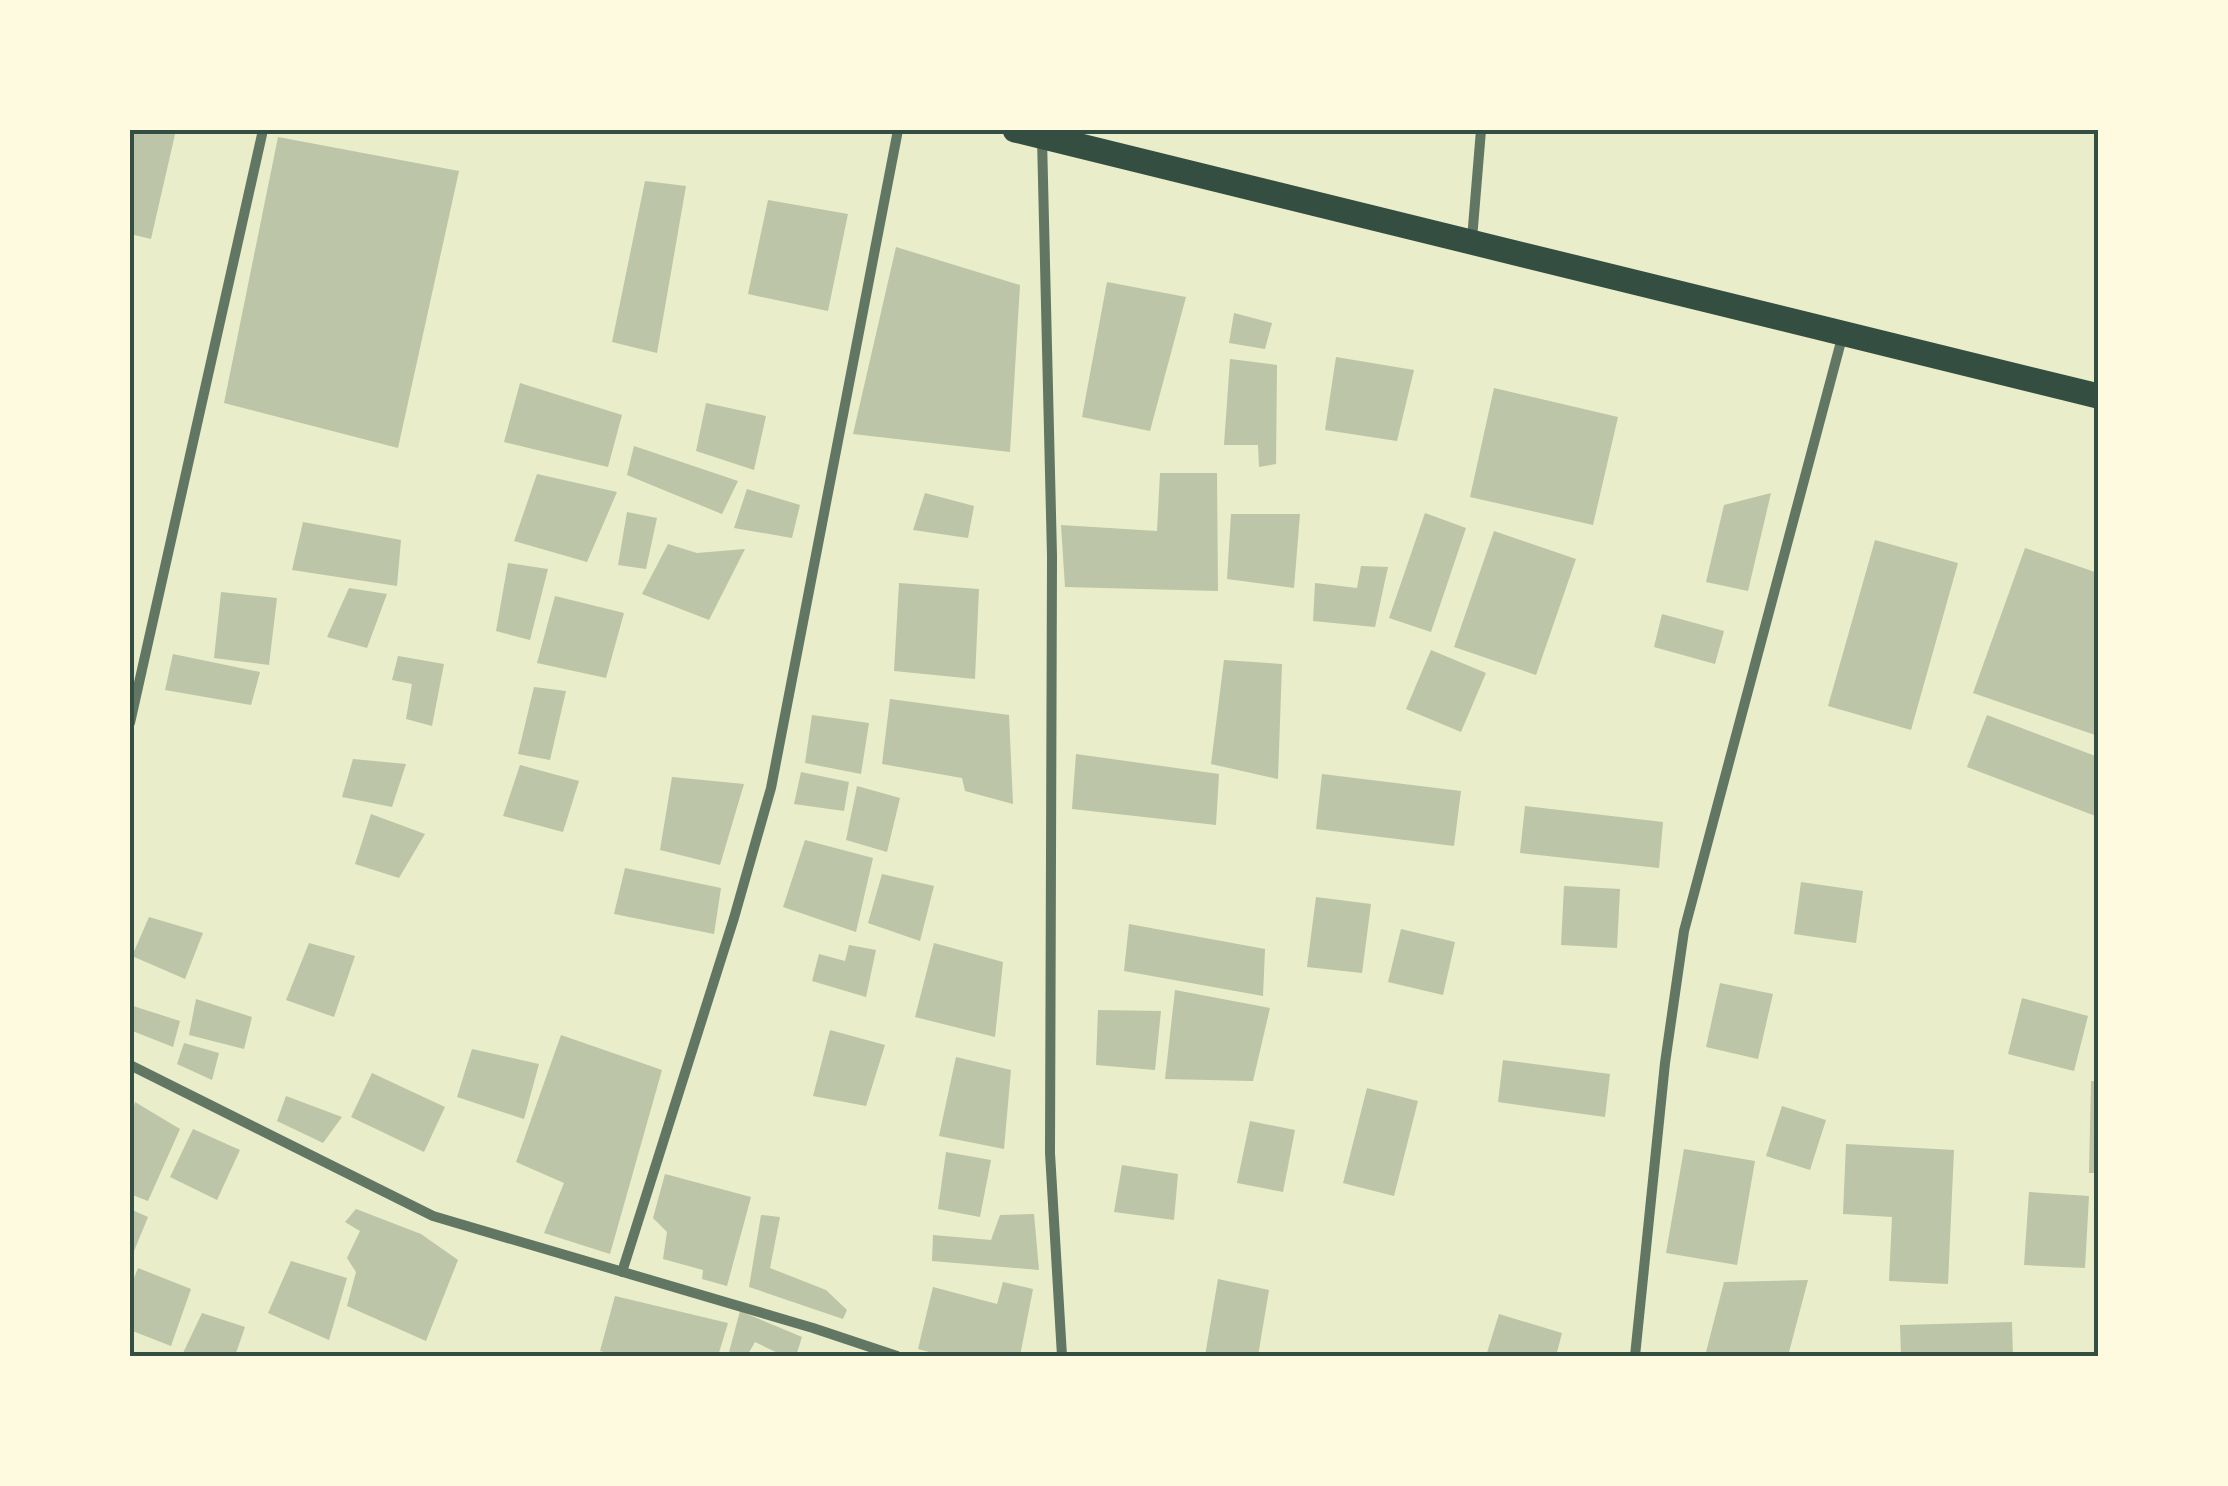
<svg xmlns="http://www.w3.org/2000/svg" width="2228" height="1486" font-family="'Fira Sans Condensed',sans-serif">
  <rect width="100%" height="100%" fill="#e9edc9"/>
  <!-- building -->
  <path fill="#bcc5a7" d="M 130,130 L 176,130 L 151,239 L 130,234 Z
    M 278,137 L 459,171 L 398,448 L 224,403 Z
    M 645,181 L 686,186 L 657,353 L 612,342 Z
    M 768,200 L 848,214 L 828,311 L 748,294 Z
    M 896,247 L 1020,285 L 1010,452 L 853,434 Z
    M 1107,282 L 1186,297 L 1150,431 L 1082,417 Z
    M 1234,313 L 1272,323 L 1265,349 L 1229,343 Z
    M 1336,357 L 1414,370 L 1397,441 L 1325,430 Z
    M 1230,359 L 1277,365 L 1276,464 L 1259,467 L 1258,445 L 1224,445 Z
    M 520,383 L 622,415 L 608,467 L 504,442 Z
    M 1494,388 L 1618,417 L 1593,525 L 1470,497 Z
    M 706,403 L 766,416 L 754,470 L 696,451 Z
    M 634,446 L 738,481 L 722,514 L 627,475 Z
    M 1160,473 L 1217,473 L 1218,591 L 1065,587 L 1061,525 L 1157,531 Z
    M 537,474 L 617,492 L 587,562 L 514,541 Z
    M 747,489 L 800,505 L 792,538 L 734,528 Z
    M 925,493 L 974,506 L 968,538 L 913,530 Z
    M 1771,493 L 1748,591 L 1706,582 L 1724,505 Z
    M 627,512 L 657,518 L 646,569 L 618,565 Z
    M 1425,513 L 1466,528 L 1431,632 L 1389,618 Z
    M 1231,514 L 1300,514 L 1294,588 L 1227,579 Z
    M 303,522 L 401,540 L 397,586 L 292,570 Z
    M 1494,531 L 1576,559 L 1536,675 L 1454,647 Z
    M 1875,540 L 1958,563 L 1911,730 L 1828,706 Z
    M 668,544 L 697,553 L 745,549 L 709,620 L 642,594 Z
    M 2025,548 L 2098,573 L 2098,736 L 1973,693 Z
    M 508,563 L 548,569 L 530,640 L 496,631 Z
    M 1361,566 L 1388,567 L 1375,627 L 1313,621 L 1315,583 L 1357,588 Z
    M 899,583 L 979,589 L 975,679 L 894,671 Z
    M 349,588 L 387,594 L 367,648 L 327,637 Z
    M 221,592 L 277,598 L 269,665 L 214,658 Z
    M 555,596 L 624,613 L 606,678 L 537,663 Z
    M 1662,614 L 1724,631 L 1715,664 L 1654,647 Z
    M 1431,650 L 1486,673 L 1461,732 L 1406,709 Z
    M 173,654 L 260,672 L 251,705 L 165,690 Z
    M 398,656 L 444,664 L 432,726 L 406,719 L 412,684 L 392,680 Z
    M 1224,660 L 1282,664 L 1278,779 L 1211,764 Z
    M 534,687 L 566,691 L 550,760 L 518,754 Z
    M 890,699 L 1009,715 L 1013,804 L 965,791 L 962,778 L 882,764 Z
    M 812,715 L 869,723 L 861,774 L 805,763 Z
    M 1987,715 L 2098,757 L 2098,817 L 1967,767 Z
    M 1076,754 L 1219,774 L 1216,825 L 1072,809 Z
    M 353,759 L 406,764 L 392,807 L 342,797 Z
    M 520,765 L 579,781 L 563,832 L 503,816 Z
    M 801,772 L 849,782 L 844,811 L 794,804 Z
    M 1322,774 L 1461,791 L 1454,846 L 1316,829 Z
    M 672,777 L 744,784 L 720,865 L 660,850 Z
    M 857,786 L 900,798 L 887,852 L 846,840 Z
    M 1525,806 L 1663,822 L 1659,868 L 1520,853 Z
    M 371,814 L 425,834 L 399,878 L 355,864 Z
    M 805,840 L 873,858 L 856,932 L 783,907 Z
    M 625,868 L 721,888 L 714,934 L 614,914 Z
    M 882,874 L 934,886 L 920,941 L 868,923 Z
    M 1801,882 L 1863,891 L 1856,943 L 1794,934 Z
    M 1564,886 L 1620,889 L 1617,948 L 1561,945 Z
    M 1316,897 L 1371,904 L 1362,973 L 1307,967 Z
    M 149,917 L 203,933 L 185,979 L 132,956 Z
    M 1129,924 L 1265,949 L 1263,996 L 1124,971 Z
    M 1401,929 L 1455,942 L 1443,995 L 1388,982 Z
    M 309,943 L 355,956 L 334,1017 L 286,1000 Z
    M 934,943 L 1003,962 L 995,1037 L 915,1017 Z
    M 849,945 L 876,950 L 866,997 L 812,981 L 819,954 L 845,961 Z
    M 1720,983 L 1773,994 L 1758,1059 L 1706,1047 Z
    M 1175,990 L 1270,1008 L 1253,1081 L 1165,1079 Z
    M 2022,998 L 2088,1016 L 2074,1071 L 2008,1054 Z
    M 196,999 L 252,1017 L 244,1049 L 189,1035 Z
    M 130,1005 L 180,1021 L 173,1047 L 130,1030 Z
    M 1098,1010 L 1161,1011 L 1155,1070 L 1096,1065 Z
    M 830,1030 L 885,1045 L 866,1106 L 813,1096 Z
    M 561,1035 L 662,1070 L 610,1254 L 544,1233 L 564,1183 L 516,1162 Z
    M 184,1043 L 219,1053 L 212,1080 L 177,1064 Z
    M 472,1049 L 539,1064 L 524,1119 L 457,1097 Z
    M 956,1057 L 1011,1070 L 1004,1149 L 939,1136 Z
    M 1503,1060 L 1610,1074 L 1605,1117 L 1498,1102 Z
    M 372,1073 L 445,1107 L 424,1152 L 351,1117 Z
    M 2091,1081 L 2098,1081 L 2098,1173 L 2089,1173 Z
    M 1367,1088 L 1418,1101 L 1394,1196 L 1343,1183 Z
    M 286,1096 L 342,1117 L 323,1143 L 277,1121 Z
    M 135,1102 L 180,1129 L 148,1201 L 130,1194 L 130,1123 Z
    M 1782,1106 L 1826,1120 L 1810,1170 L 1766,1156 Z
    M 1250,1121 L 1295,1130 L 1283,1192 L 1237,1183 Z
    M 193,1129 L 240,1150 L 217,1200 L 170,1177 Z
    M 1846,1144 L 1954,1150 L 1948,1284 L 1889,1281 L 1892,1217 L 1843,1214 Z
    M 1684,1149 L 1755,1161 L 1737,1265 L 1666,1253 Z
    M 946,1152 L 991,1160 L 980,1217 L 938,1209 Z
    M 1122,1165 L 1178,1174 L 1174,1220 L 1114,1212 Z
    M 665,1174 L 751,1197 L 727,1286 L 702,1279 L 703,1270 L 663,1259 L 667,1232 L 653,1218 Z
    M 2029,1192 L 2089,1196 L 2085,1268 L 2024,1265 Z
    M 130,1209 L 148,1217 L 130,1261 Z
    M 356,1209 L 421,1234 L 458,1260 L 426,1341 L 347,1306 L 356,1272 L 347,1258 L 360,1231 L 345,1222 Z
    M 1034,1214 L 1039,1270 L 932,1261 L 933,1235 L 991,1240 L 1000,1215 Z
    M 761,1215 L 780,1217 L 770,1268 L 826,1290 L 847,1310 L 843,1319 L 749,1287 Z
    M 291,1261 L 347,1278 L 329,1340 L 268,1313 Z
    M 138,1268 L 191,1289 L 171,1346 L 130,1330 L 130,1288 Z
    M 1218,1279 L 1269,1290 L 1258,1356 L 1205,1356 Z
    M 1808,1280 L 1788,1356 L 1705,1356 L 1724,1282 Z
    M 1003,1282 L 1033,1289 L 1020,1356 L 944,1356 L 918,1349 L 933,1287 L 997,1304 Z
    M 615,1296 L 728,1323 L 718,1356 L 618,1356 L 600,1351 Z
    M 740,1311 L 802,1337 L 796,1356 L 784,1356 L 755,1342 L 747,1356 L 728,1356 Z
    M 202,1313 L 245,1327 L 235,1356 L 195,1356 L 183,1353 Z
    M 1499,1314 L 1562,1333 L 1556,1356 L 1486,1356 Z
    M 2012,1322 L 2013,1356 L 1901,1356 L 1900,1325 Z"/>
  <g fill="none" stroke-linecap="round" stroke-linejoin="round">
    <!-- minor -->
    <path stroke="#617663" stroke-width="10" d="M 1042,138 L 1052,556 L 1050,1153 L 1062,1356
      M 1472,239 L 1481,130
      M 130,723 L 263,130
      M 130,1065 L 433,1216 L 813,1328 L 897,1356
      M 622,1272 L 734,918 L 771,788 L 898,130
      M 1635,1356 L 1665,1063 L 1684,931 L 1843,334"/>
    <!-- primary -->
    <path stroke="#344e41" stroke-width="25" d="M 1015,130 L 2098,396"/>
  </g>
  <!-- border -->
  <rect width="2228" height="1486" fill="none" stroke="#fefae0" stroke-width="265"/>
  <rect x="132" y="132" width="1964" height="1222" fill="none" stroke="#344e41" stroke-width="4"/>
</svg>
